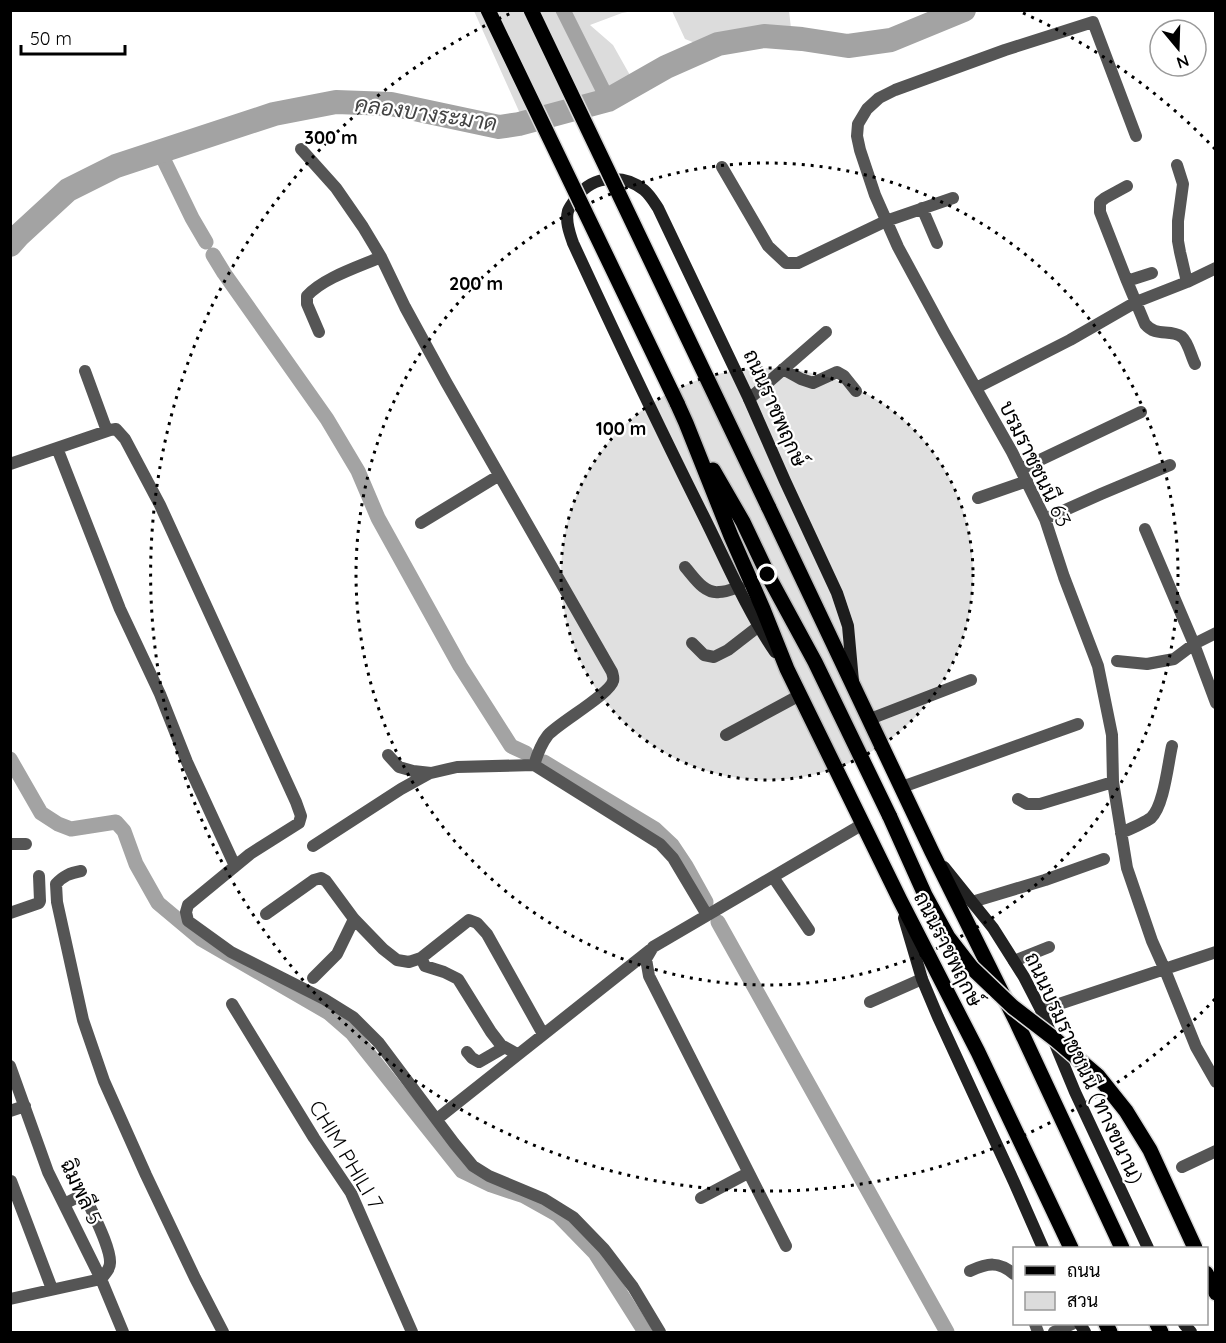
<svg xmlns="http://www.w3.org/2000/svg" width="1226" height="1343" font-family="Quicksand,Sarabun,sans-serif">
  <rect width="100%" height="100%" fill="#fff"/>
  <!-- green -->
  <path fill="#dcdcdc" d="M 474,11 L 633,11 L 622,13 L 590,25 L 613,45 L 631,77 L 611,90 L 581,100 L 522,118 Z
    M 672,11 L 789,11 L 791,28 L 720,39 L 700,45 L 685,39 Z"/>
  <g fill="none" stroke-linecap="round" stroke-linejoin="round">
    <!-- canal -->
    <path stroke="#a3a3a3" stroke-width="15" d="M 563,10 L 608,100
      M 160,152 L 192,218 L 206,242
      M 213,255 L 224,273 L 327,419 L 358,471 L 378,518 L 460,666 L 511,746 L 526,753
      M 10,759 L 41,813 L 58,824 L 71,829 L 116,822 L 124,831 L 136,864 L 158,903 L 201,939 L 329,1013 L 352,1033 L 462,1171 L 491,1185 L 524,1196 L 558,1215 L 595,1253 L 645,1332
      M 544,762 L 655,829 L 672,845 L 686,866 L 706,902
      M 718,922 L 947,1332"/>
    <!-- river -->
    <path stroke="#a3a3a3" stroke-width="24" d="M 10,245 L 18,236 L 68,190 L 116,166 L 274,114 L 336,102 L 391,104 L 499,127 L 519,124 L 608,100 L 666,67 L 718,44 L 764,36 L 802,39 L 848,46 L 891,40 L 964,10"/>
    <defs>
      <path id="primary" d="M 677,403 L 686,423 L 731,536 L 763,609 L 787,669 L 900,900 L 978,1052 L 1071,1248
        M 713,470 L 743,522 L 771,581 L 815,662 L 890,817
        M 768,506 L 932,852 L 1017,1023 L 1122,1248
        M 1206,1273 L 1216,1293
        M 1106,1324 L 1110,1332
        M 1157,1324 L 1161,1332"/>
    </defs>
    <!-- primary casing -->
    <use href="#primary" stroke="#dbdbdb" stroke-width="18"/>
    <!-- minor -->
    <path stroke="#555" stroke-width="12" d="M 1136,136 L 1093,22 L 1005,50 L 895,90 L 879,98 L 867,109 L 858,124 L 857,136 L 860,150 L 875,195 L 898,247 L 944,332 L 1012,452 L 1045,519 L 1064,577 L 1098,666 L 1112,735 L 1113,782 L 1127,868 L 1152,941 L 1165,970 L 1196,1047 L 1216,1082
      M 301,149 L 336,188 L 363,227 L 381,257 L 405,307 L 446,382 L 612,672 C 613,676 614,678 613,681 C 610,694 560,722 548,735 C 541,744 537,755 534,765 L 660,844 L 673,858 L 707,915
      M 1177,165 L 1183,184 L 1178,221 L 1178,241 L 1180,252 L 1187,282
      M 722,167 L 768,246 L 786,263 L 798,263 L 886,221 L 953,198
      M 1127,186 L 1105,198 L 1100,202 L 1100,212 L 1127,281 L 1145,324 C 1157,338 1169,328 1182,337 C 1188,342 1191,356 1195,364
      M 922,208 L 937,243
      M 1127,281 L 1152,273
      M 319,332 L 307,304 L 307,296 C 323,278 358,267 381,257
      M 783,369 L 801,379 L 813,383 L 837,372 L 844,376 L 856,391
      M 85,371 L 107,431
      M 976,388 L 1070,340 L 1136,302 L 1187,282 L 1216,268
      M 749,399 L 826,332
      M 57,448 L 120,609 L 160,694 L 187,762 L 235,866
      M 10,464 L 110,430 L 116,429 L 125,439 L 160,505 L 296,802 L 301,816 L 299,823 L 250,854 L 188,905 L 186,912 L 188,921 L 231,952 L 324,999 L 353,1017 L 379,1043 L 454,1143 L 473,1166 L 489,1176 L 544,1199 L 573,1217 L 604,1249 L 633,1287 L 660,1332
      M 1021,469 L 1141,412
      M 978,498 L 1027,481
      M 1045,519 L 1101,494 L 1170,465
      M 421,523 L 498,476
      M 1145,529 L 1194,644 L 1216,703
      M 685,567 C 694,577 704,594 719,592 C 726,592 733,589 739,587
      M 692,643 L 704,655 L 714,657 L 728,650 L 759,626
      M 1117,661 L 1147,664 L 1174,659 L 1194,644 L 1216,633
      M 870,719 L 971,680
      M 726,735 L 800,695
      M 388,755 L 399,767 L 413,771 L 431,773 L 457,767 L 534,765
      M 902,787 L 1078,724
      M 1018,799 L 1027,804 L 1040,804 L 1113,782
      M 1121,833 C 1130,829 1144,823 1151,818 C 1164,806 1168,763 1172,746
      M 10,844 L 26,844
      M 313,846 L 401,789 L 430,773
      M 81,871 C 70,873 63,876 56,884 L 57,902 L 83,1020 L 104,1081 L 146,1175 L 195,1278 L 223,1332
      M 773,877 L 809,930
      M 972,902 L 1045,880 L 1104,859
      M 10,913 L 39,903 L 40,901 L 39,876
      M 266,914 L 314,880 L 321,878 L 326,881 L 354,919 L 383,949 L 397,960 L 409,962 L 421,958 L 469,920 L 477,923 L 487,934 L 543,1034
      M 421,958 L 425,966 L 444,972 L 458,979 L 491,1032 L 501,1045 L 517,1054
      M 1014,961 L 1049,947
      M 313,978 L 337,954 L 354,919
      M 870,1002 L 922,979
      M 232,1004 L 314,1138 L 351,1193 L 412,1332
      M 1041,1010 L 1216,952
      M 467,1052 L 472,1058 L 479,1062 L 505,1047
      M 10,1066 L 48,1172 L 101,1279 L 123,1332
      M 10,1111 L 25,1106
      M 437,1119 L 650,950
      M 1182,1167 L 1216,1151
      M 11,1181 L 52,1289
      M 701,1198 L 748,1173
      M 786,1246 L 649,976 L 646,959 L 653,947 L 863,824
      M 970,1271 C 988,1263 998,1261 1014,1274
      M 10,1299 L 101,1279 C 105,1274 110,1269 110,1263 C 111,1248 93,1214 87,1200 L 80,1196 L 64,1204
      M 1035,1324 L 1038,1332
      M 1054,1332 L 1072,1324"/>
    <!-- secondary -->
    <path stroke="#222" stroke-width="12" d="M 775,652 C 746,609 726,561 703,515 C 658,425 615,334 573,243 C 570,234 565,222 568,211 C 570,206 575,200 578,196 C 593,175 625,174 644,190 C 650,195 654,202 658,208 L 749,399 L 785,481 L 837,593 L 848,626 L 853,681
      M 944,867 L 993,928 L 1024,977 L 1041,1010 L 1075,1092 L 1148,1248
      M 904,918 L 922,979 L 938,1017 L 1014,1182 L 1043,1248
      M 1080,1324 L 1085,1332
      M 1184,1324 L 1191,1332"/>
    <!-- primary -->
    <use href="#primary" stroke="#000" stroke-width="15"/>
    <defs>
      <path id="primary-bridge" d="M 488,10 L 677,403
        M 531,10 L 768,506
        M 890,817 L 925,895 L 948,937 L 972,968 L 1013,1007 L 1056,1040 L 1098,1076 L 1126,1111 L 1150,1150 L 1195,1248"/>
    </defs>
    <!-- primary-bridge casing -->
    <use href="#primary-bridge" stroke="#dbdbdb" stroke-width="18" stroke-linecap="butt"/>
    <!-- primary-bridge -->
    <use href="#primary-bridge" stroke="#000" stroke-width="15"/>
  </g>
  <!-- distance rings -->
  <circle cx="767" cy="574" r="206" fill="#000" fill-opacity=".12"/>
  <g fill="none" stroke="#000" stroke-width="3" stroke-dasharray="3 6">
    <circle cx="767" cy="574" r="206"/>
    <circle cx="767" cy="574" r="411"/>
    <path d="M1215 999A617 617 0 1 1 511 13M1023 13A617 617 0 0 1 1215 149"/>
  </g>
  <g text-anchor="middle" stroke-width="4.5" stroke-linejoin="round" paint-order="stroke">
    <!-- street labels -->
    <g font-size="21" fill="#000" stroke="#fff">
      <text transform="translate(775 408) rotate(66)" y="7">ถนนราชพฤกษ์</text>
      <text transform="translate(1035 464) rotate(64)" y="7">บรมราชชนนี 63</text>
      <text transform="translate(948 949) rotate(63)" y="7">ถนนราชพฤกษ์</text>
      <text transform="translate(1084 1068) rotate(65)" y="7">ถนนบรมราชชนนี (ทางขนาน)</text>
      <text transform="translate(346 1155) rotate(59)" y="7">CHIM PHILI 7</text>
      <text transform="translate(81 1192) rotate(65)" y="7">ฉิมพลี 5</text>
    </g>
    <!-- water labels -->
    <g font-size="22" font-style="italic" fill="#444" stroke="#fff">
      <text transform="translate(426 113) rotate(8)" y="8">คลองบางระมาด</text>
    </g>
  </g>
  <circle cx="767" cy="574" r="9" fill="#000" stroke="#fff" stroke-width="3"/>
  <g font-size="18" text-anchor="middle" font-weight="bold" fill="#000" stroke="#fff" stroke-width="4.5" stroke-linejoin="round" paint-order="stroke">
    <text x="331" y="144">300 m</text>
    <text x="476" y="290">200 m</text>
    <text x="621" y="435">100 m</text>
  </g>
  <!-- border -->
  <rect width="1226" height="1343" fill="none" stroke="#000000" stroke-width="24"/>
  <!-- legend -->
  <rect x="1013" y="1247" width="195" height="78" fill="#ffffff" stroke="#999999" stroke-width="1.5"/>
  <rect x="1025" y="1266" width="30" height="9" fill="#000000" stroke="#999999" stroke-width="1.5"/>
  <text x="1067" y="1277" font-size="18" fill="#000000">ถนน</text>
  <rect x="1025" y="1292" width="30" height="18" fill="#dcdcdc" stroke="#999999" stroke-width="1.5"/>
  <text x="1067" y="1307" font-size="18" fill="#000000">สวน</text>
  <!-- north arrow -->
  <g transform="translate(1178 48) rotate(161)"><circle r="28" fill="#ffffff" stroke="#999999" stroke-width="1.5"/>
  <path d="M0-4.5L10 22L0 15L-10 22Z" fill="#000000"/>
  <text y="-9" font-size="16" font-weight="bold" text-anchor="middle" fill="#000000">N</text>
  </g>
  <!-- scale -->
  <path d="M21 45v9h104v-9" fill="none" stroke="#000000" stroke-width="3"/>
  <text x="30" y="45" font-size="18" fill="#000000" stroke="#ffffff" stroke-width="4.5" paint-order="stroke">50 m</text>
</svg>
